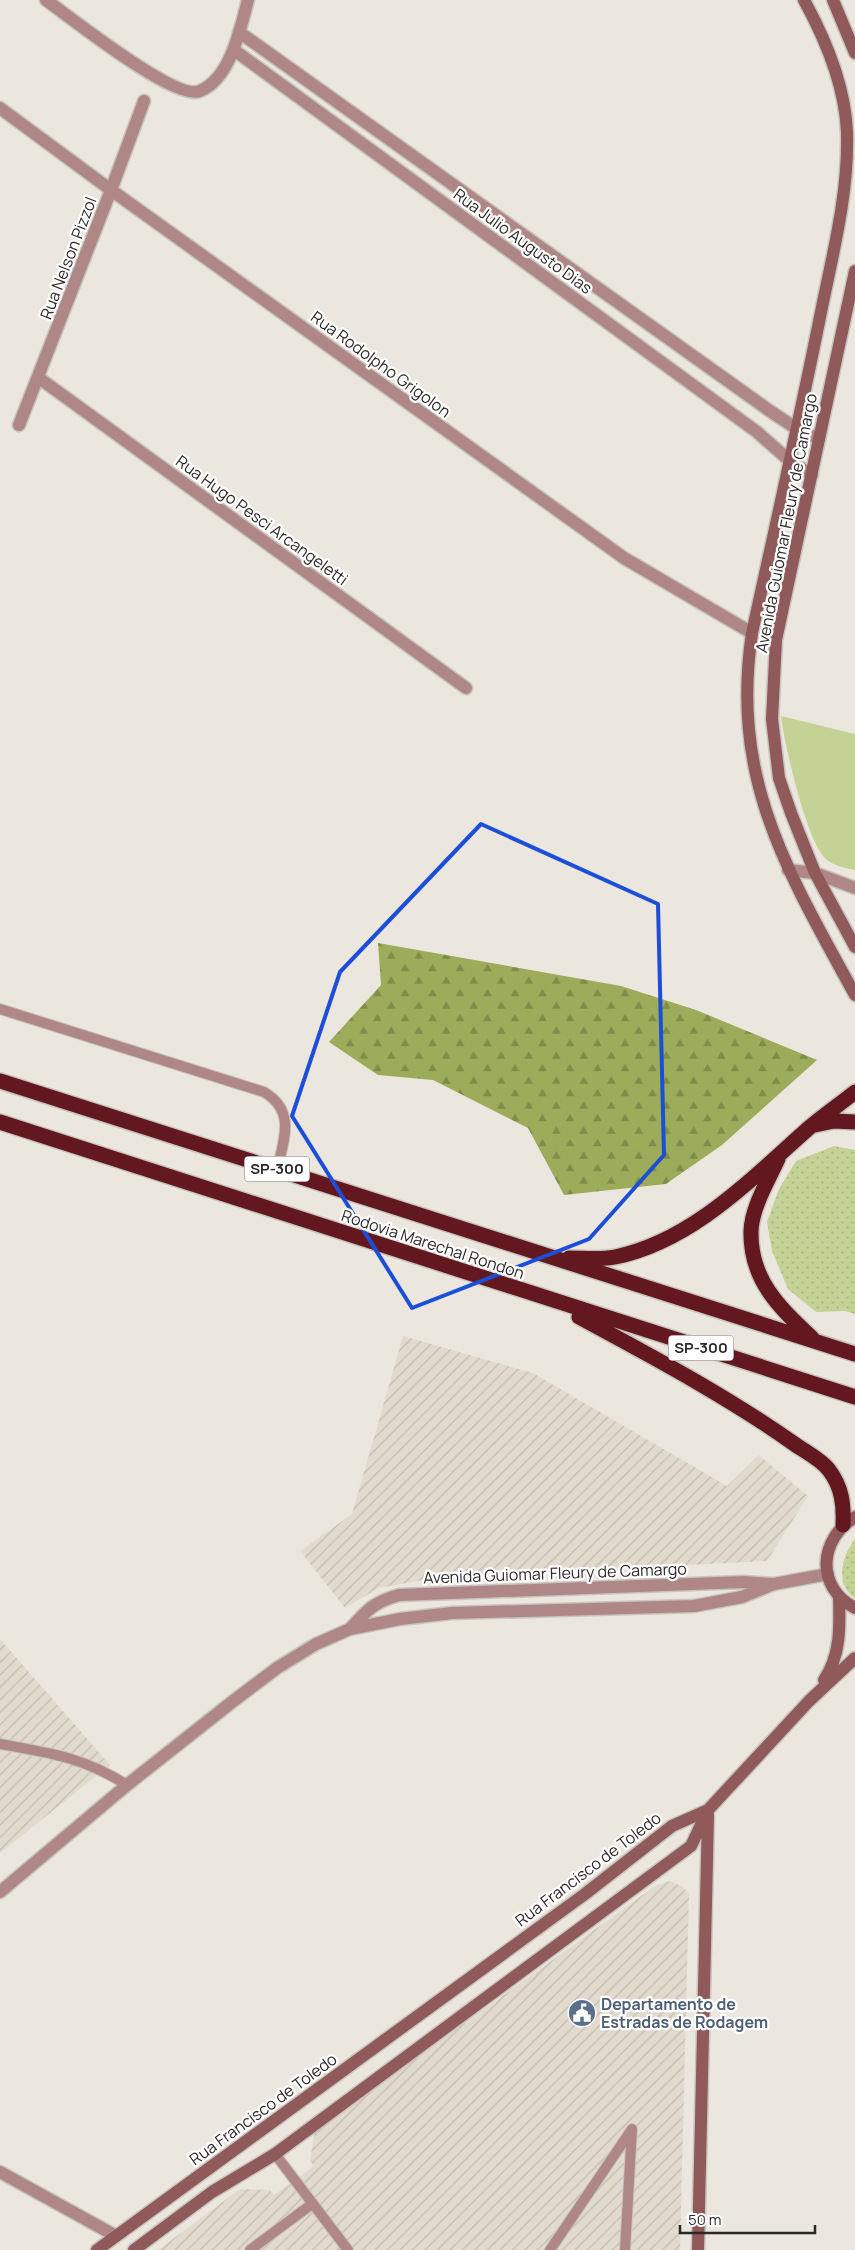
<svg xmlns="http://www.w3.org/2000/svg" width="855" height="2250" font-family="Manrope,sans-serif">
  <defs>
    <pattern id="industrial-furrows" width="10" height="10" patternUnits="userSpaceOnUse" patternTransform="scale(1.25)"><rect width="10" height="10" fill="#e2dacd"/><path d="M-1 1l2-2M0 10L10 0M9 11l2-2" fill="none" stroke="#c2bbb0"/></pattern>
    <pattern id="grass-dots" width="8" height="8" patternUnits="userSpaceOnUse" patternTransform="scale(1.25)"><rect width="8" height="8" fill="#c5d295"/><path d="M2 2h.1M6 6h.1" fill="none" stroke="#a9b480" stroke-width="1.8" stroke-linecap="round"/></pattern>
    <pattern id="forest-firs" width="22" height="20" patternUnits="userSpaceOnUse" patternTransform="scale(1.25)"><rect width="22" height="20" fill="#9cac5a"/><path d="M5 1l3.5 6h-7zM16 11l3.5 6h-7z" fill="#7f8c4a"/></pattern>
  </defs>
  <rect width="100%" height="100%" fill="#ebe7df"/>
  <!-- industrial -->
  <path fill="url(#industrial-furrows)" d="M 403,1336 L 533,1373 L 727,1486 L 759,1455 L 808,1496 L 767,1561 L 441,1577 L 379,1588 L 345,1608 L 300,1551 L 352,1514 Z
    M 0,1639 L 110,1765 L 0,1853 Z
    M 670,1881 L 683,1887 L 689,1894 L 680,2250 L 158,2250 L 240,2189 L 270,2190 L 274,2195 L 314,2166 L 310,2161 L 315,2131 L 655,1886 Z"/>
  <!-- grass -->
  <path fill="url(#grass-dots)" d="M 834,1146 L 855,1150 L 855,1314 L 845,1311 L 816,1312 L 788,1289 L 772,1251 L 767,1222 L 779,1189 L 796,1161 Z
    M 855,1539 L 855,1598 C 834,1585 842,1555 855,1539 Z"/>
  <!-- forest -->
  <path fill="url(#forest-firs)" d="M 378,943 L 621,986 L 696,1010 L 817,1060 L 722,1145 L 666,1184 L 564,1195 L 528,1128 L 433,1080 L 378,1075 L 329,1042 L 381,985 Z"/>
  <!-- park -->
  <path fill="#c5d295" d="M 781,716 L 855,734 L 855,870 C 845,868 834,866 826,859 C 807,843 784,743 781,716 Z"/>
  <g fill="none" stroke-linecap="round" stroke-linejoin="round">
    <defs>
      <path id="lane" d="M 0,1009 L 264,1092 C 296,1111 284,1139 277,1170
        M 0,1744 C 49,1753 83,1757 127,1785
        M 275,2154 L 348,2250
        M 250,2250 L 312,2204
        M 550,2250 L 632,2129 L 625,2250"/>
      <path id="street" d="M 46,0 C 70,17 176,102 200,91 C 231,78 240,29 248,0
        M 239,32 L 770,411 L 797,429 L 819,439
        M 234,50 L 757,432 L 790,461 L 812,475
        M 0,108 L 111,190 L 624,558 L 752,633
        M 39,378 L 466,688
        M 19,425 L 111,190 L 144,101
        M 788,870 L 815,873 L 855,888
        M 350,1629 C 367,1610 374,1602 399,1595 L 744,1582 L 772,1584
        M 0,1892 L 127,1785 L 232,1702 L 277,1668 L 316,1644 L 350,1629 L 400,1619 L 452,1613 L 694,1606 L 742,1597 L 774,1584 L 828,1574
        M 0,2172 L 116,2236"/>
      <path id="secondary" d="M 804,0 C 826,40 845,85 847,132 C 849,196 831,260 819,322 C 798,426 775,529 752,633 C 730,780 788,872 855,995
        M 833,0 L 855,53
        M 855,271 L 776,640 L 772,719 L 779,778 L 791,813 L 815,873 L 855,947
        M 855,1517 C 819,1539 815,1587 855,1608
        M 824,1680 C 841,1655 840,1626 839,1596
        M 97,2250 L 585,1894 L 672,1826 L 708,1810
        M 134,2250 L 212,2192 L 275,2154 L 691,1846 L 708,1810 L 809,1701 L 855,1658
        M 698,2250 L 708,1815"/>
      <path id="highway" d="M 0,1081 L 855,1354
        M 0,1122 L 855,1397
        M 815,1125 L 834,1121 L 855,1122
        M 778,1159 C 768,1181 752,1207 751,1231 C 750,1280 779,1307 812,1338
        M 569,1258 C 583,1258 601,1260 615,1257 C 693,1241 752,1178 810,1127 C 824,1115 840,1104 855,1092
        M 579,1317 C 651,1356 725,1395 793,1443 C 804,1451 821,1459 829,1470 C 842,1487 844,1505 843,1525"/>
    </defs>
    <!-- lane casing -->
    <use href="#lane" stroke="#c8c5be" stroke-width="12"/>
    <!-- street casing -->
    <use href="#street" stroke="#c8c5be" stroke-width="15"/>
    <!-- secondary casing -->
    <use href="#secondary" stroke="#c8c5be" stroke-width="15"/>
    <!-- highway casing -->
    <use href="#highway" stroke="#c8c5be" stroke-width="18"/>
    <!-- lane -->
    <use href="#lane" stroke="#af8787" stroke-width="10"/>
    <!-- street -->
    <use href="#street" stroke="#af8787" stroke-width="12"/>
    <!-- secondary -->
    <use href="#secondary" stroke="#90595a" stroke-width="12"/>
    <!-- highway -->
    <use href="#highway" stroke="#63171f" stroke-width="15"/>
  </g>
  <!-- marked area -->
  <path fill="none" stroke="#1d4ed8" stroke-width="4" stroke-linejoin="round" d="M 481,824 L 658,904 L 664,1155 L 589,1239 L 412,1308 L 292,1116 L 340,972 Z"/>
  <!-- icons -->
  <defs>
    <symbol id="civic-disc" viewBox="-11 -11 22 22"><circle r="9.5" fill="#5c6f8a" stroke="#fff"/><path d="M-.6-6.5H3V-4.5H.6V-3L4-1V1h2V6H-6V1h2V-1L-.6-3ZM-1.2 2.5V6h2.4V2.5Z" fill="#fff"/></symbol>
  </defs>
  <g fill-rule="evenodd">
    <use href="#civic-disc" x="566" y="1997" width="32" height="32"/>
  </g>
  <g text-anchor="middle" stroke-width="4.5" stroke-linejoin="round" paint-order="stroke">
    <!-- shield labels -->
    <g fill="#fff" stroke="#6b6968" stroke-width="1">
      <rect x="244.5" y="1156.5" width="65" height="25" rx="4"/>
      <rect x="668.5" y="1335.5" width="65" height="25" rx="4"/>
    </g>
    <g font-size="15" font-weight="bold" fill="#2b2927">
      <text x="277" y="1174">SP-300</text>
      <text x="701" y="1353">SP-300</text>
    </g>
    <!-- street labels -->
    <g font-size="16" fill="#2b2927" stroke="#fff">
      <text transform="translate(523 241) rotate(36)" y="6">Rua Julio Augusto Dias</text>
      <text transform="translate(68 258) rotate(-69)" y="6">Rua Nelson Pizzol</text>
      <text transform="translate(381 364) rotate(36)" y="6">Rua Rodolpho Grigolon</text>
      <text transform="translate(262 520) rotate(36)" y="6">Rua Hugo Pesci Arcangeletti</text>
      <text transform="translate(786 523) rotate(-79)" y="6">Avenida Guiomar Fleury de Camargo</text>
      <text transform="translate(433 1244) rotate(18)" y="6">Rodovia Marechal Rondon</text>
      <text transform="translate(555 1573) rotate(-2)" y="6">Avenida Guiomar Fleury de Camargo</text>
      <text transform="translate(588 1869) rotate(-37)" y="6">Rua Francisco de Toledo</text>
      <text transform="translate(263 2109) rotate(-36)" y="6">Rua Francisco de Toledo</text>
    </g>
    <!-- service labels -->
    <g font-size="16" font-weight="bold" fill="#4e5e75" stroke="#fff" text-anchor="start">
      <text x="601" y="2010">Departamento de<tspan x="601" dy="18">Estradas de Rodagem</tspan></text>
    </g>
  </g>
  <!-- scale -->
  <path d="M680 2225v8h135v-8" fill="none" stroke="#2b2927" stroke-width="2.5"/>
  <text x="688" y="2225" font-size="15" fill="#2b2927" stroke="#ffffff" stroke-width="4" paint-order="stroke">50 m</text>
</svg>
